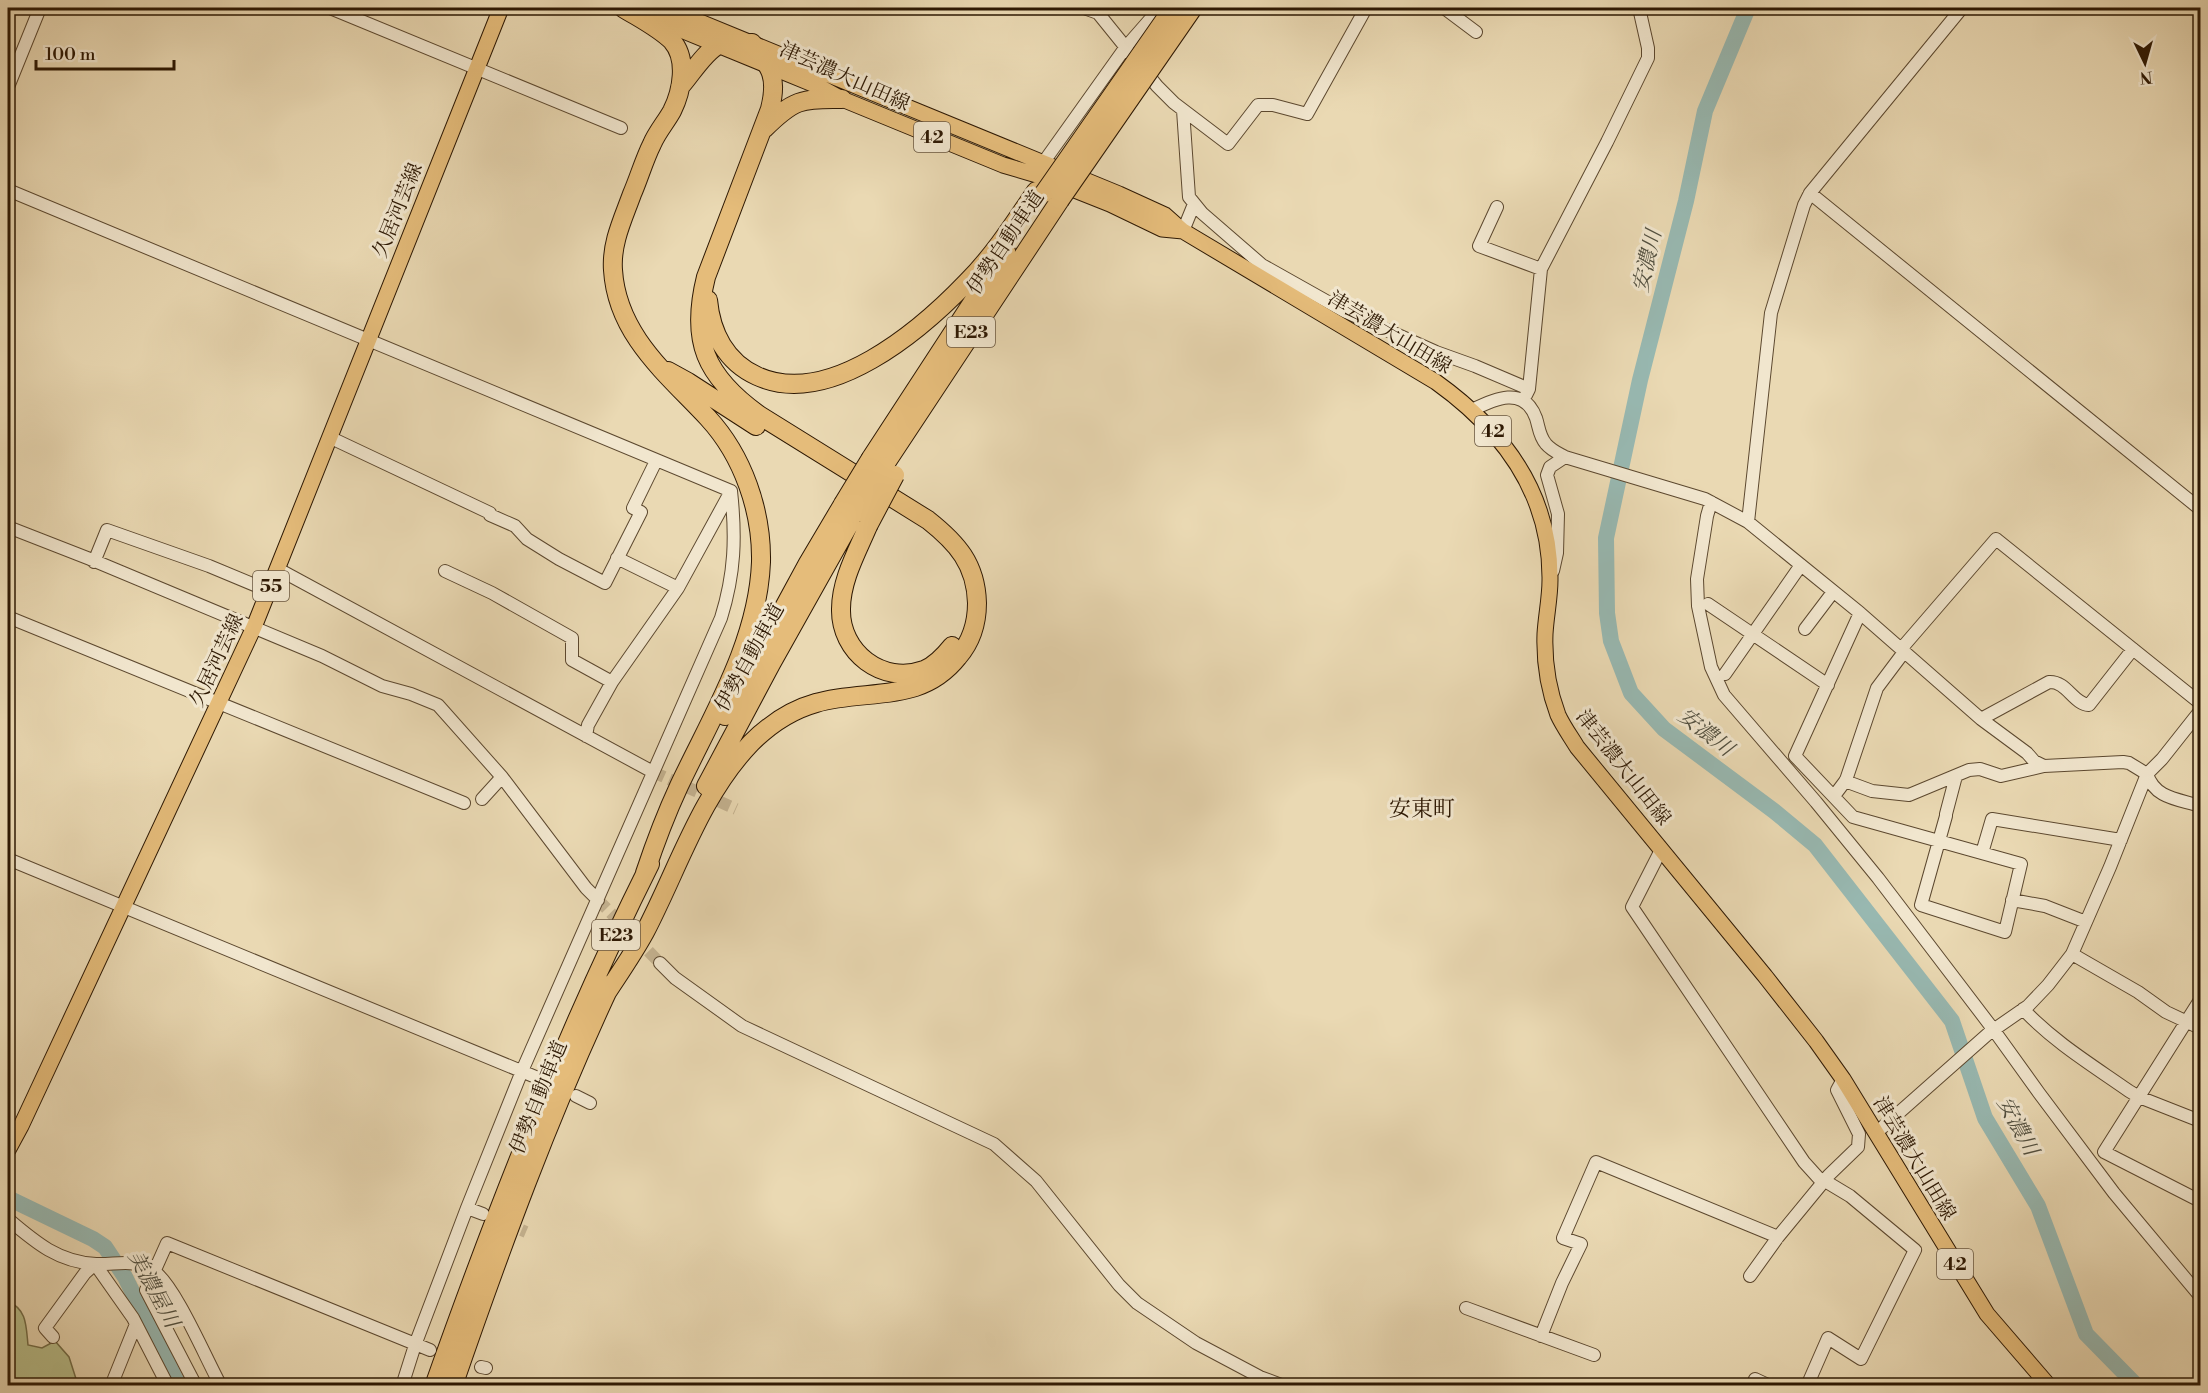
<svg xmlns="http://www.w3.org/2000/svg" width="2208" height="1393" font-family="'Libre Bodoni','Noto Serif JP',serif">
  <rect width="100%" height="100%" fill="#ead9b3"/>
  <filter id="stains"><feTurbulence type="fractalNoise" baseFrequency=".00333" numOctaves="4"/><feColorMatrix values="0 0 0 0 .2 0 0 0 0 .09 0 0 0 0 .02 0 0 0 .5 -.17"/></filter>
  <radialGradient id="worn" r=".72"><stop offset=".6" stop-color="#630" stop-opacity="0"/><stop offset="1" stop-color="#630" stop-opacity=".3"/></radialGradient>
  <!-- green -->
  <path fill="#b8bf8b" stroke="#726c47" stroke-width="1.5" d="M 8,1301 C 27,1310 26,1325 28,1345 L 42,1348 L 55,1341 L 69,1357 L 78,1385 L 8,1385 Z"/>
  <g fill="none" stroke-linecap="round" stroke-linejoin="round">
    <!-- river -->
    <path stroke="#98b9b2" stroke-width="16" d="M 1748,8 L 1705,111 L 1686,201 L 1640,380 L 1606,538 L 1607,613 L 1611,641 L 1631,693 L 1664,729 L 1774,811 L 1815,845 L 1952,1021 L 1985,1118 L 2038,1206 L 2086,1334 L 2137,1386
      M 8,1198 L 93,1239 L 105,1247 L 125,1277 L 179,1386"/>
    <!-- minor-tunnel -->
    <path stroke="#c4b290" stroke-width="12" stroke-dasharray="12 6" stroke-linecap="butt" d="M 653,772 L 736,809
      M 598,900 L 660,963
      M 505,1223 L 526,1232"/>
    <defs>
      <path id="minor" d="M 330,8 L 621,128
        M 1084,8 L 1098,13 L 1157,86 L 1174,103 L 1228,144 L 1258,105 L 1273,105 L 1307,114 L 1366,8
        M 1444,8 L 1476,32
        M 8,87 L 40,8
        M 1183,110 L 1189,197 L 1202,213 L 1262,265 L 1344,311 L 1436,352 L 1475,366 L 1529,389
        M 1043,163 L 1125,48 L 1160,8
        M 8,190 L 731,491
        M 1810,193 L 2200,509
        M 1497,207 L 1479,246 L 1541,269
        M 1183,231 L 1194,204
        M 1526,395 L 1529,389 L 1541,269 L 1607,142 L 1648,58 L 1648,48 L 1639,8
        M 1472,410 C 1494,399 1524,385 1536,418 C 1539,427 1539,436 1546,444 C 1551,450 1558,453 1565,457 L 1705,499 L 1748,522 L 1860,613 L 1981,719 L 2027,753 L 2034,761 L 2044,766
        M 329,437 L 490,513 L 490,515 L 515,526 L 527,539 L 559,559 L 605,583 L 641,512 L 633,508 L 656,461
        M 1711,502 L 1707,516 L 1697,579 L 1698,606 L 1711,667 L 1724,695 L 1816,802 L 1878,878 L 1993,1029 L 2039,1093 L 2114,1193 L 2200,1296
        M 1748,522 L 1771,313 L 1804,205 L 1810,193 L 1962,8
        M 8,527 L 90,559 L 322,656 L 382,686 L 411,694 L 438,705 L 502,777 L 586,888 L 598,900
        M 617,558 L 678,588
        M 94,562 L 107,530 L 209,566 L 269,591
        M 278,569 L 653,772
        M 445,571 L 492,593 L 572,638 L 572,660 L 612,682
        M 1553,571 L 1557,553 L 1558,514 L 1547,475 L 1550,467 L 1565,457
        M 1708,604 L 1828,685
        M 1860,613 L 1795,756 L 1853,817 L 2021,864 L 2005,932 L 1921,905 L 1946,816 L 1946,814 L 1956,776
        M 8,617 L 464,803
        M 1805,629 L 1833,592
        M 1901,649 L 1996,539 L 2200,703
        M 1725,674 L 1801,565
        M 1981,719 L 2049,682 C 2067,681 2073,704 2089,705 L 2133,649
        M 586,736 L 588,725 L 612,682 L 678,588 L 731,491
        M 1845,781 L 1872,791 L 1909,795 L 1969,770 L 1980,769 L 2001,776 L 2044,766 L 2123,762 L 2129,763 L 2147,774 C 2155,799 2179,799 2200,806
        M 1834,796 L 1846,780 L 1877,688 L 1904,652
        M 482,799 L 502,777
        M 1661,850 L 1632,907 L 1804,1162 L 1823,1183
        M 1982,853 L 1992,819 L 2121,840
        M 8,859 L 538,1078
        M 2012,900 L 2045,906 L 2086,922
        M 2072,954 L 2138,992 L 2166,1012 L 2200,1028
        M 660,963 L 675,978 L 742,1026 L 994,1144 L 1036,1181 L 1119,1285 L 1137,1303 L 1196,1343 L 1260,1377 L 1284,1386
        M 2200,1000 L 2104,1152 L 2200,1201
        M 2023,1009 C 2054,1042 2092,1065 2129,1091 L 2139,1097 L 2200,1121
        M 576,1096 L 590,1103
        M 1876,1133 L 1989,1033 L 2028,1006 L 2048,985 L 2072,954 L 2110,867 L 2147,774 L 2162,759 L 2200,711
        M 467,1208 L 483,1214
        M 8,1219 C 35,1242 58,1262 96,1264 C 116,1265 135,1258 154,1271 C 176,1287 206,1359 221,1386
        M 95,1264 L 133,1318 L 168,1386
        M 1750,1276 L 1778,1237 L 1829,1175 L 1858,1147 L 1859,1134 L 1837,1090 L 1843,1079
        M 1466,1308 L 1594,1355
        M 1541,1336 L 1562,1283 L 1581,1244 L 1563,1238 L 1596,1162 L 1778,1237
        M 53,1337 L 45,1328 L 85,1273 L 95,1264
        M 481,1367 L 486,1368
        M 111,1386 L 136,1324
        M 196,1386 L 146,1290 L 167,1243 L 430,1350
        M 402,1386 L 415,1345 L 467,1208 L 522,1071 L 721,618 C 735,573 736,537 731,491
        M 1752,1386 L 1755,1379 L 1770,1386
        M 1807,1386 L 1828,1338 L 1861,1359 L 1915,1250 L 1850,1196 L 1825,1181"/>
      <path id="major" d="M 666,8 L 1119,194 L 1165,215 L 1183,231 L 1436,382 C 1503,430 1551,493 1550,580 C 1550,598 1546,616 1545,634 C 1544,661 1549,691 1558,715 C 1563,726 1571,737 1577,747 L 1765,976 L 1816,1041 L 1843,1079 L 1987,1314 L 2049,1386
        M 647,16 L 820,87 L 842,99 L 1003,165 L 1037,175 L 1110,204 L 1162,229 L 1183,231
        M 8,1150 L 21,1126 L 254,627 L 501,8"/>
      <path id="highway" d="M 623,8 C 639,18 659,28 672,41 C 688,59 682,91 672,111 C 666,122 657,132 652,144 C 644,160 639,178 632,194 C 623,219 611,243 613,270 C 617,335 667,374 708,418 C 743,456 762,511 761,562 C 758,642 712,716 679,786 C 666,814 655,843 645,873
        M 764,129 C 793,100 801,98 842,99
        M 708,300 C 711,333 726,362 757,376 C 829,409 921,330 967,282 C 994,255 1015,222 1036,191
        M 668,371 L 688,382 L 756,426
        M 871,458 L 1006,251
        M 884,466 L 1060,200
        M 868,526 C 857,552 841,580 841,609 C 840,652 882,685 924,670 C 936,665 944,656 952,646
        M 725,716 L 808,563 L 843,504
        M 706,786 L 771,664 L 855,514
        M 606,994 C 619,974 633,954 645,932 C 678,869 700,796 751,743 C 769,725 791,710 816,703 C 867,688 920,705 958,657 C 971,642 977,623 977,603 C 976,564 957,543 928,520 L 759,415 C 705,376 690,341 706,277 L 770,109 C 778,77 771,68 752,43 C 742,44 728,42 719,45 C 705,51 691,75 680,87
        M 434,1386 C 497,1208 566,1032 650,864
        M 453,1386 C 500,1250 550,1113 611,984"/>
    </defs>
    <!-- minor casing -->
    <use href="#minor" stroke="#5c482f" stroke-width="14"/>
    <!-- major casing -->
    <use href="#major" stroke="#2d1803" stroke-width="17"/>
    <!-- highway casing -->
    <use href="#highway" stroke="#2d1803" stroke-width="20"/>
    <!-- minor -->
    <use href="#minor" stroke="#f1e6ce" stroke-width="12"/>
    <!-- major -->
    <use href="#major" stroke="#e5bc7a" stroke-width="15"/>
    <!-- highway -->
    <use href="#highway" stroke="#e5bc7a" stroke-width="18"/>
    <defs>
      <path id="highway-bridge" d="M 1044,193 L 1173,8
        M 1060,200 L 1193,8
        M 843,504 L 871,458
        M 855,514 L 884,466
        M 868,526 L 895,475"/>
    </defs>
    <!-- highway-bridge casing -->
    <use href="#highway-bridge" stroke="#2d1803" stroke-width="20" stroke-linecap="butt"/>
    <!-- highway-bridge -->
    <use href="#highway-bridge" stroke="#e5bc7a" stroke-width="18"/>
  </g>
  <g text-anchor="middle" stroke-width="6" stroke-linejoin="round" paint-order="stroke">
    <!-- shield labels -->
    <g fill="#f1e6ce" stroke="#685640" stroke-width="1.5">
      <rect x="914" y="122" width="36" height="30" rx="4.5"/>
      <rect x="947" y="317" width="48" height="30" rx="4.5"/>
      <rect x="1475" y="416" width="36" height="30" rx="4.5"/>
      <rect x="253" y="571" width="36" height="30" rx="4.5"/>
      <rect x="592" y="920" width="48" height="30" rx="4.5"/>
      <rect x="1937" y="1249" width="36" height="30" rx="4.5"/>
    </g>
    <g font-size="18" font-weight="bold" fill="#2d1803">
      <text x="932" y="143">42</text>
      <text x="971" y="338">E23</text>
      <text x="1493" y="437">42</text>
      <text x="271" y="592">55</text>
      <text x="616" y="941">E23</text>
      <text x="1955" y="1270">42</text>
    </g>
    <!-- street labels -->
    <g font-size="20" fill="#2d1803" stroke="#f1e6ce">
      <text transform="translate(845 76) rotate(24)" y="7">津芸濃大山田線</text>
      <text transform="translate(397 210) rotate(-68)" y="7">久居河芸線</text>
      <text transform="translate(1005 242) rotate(-56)" y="7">伊勢自動車道</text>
      <text transform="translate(1390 332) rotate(31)" y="7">津芸濃大山田線</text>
      <text transform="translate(749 657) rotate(-61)" y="7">伊勢自動車道</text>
      <text transform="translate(216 660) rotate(-65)" y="7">久居河芸線</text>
      <text transform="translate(1624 767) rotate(52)" y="7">津芸濃大山田線</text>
      <text transform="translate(538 1097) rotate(-68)" y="7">伊勢自動車道</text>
      <text transform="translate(1915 1158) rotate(59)" y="7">津芸濃大山田線</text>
    </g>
    <!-- water labels -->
    <g font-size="21" font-style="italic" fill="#525040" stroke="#f1e6ce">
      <text transform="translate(1647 261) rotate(-77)" y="7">安濃川</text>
      <text transform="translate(1706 732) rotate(38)" y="7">安濃川</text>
      <text transform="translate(2018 1126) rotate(62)" y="7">安濃川</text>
      <text transform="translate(154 1289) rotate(62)" y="7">美濃屋川</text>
    </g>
    <!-- quarter labels -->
    <g font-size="22" fill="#2d1803" stroke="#f1e6ce">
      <text x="1422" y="816">安東町</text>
    </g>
  </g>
  <!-- margin -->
  <rect width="2208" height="1393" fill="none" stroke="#ead9b3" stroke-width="30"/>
  <rect x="9" y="9" width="2190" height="1375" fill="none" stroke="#2d1803" stroke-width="3"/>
  <rect x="15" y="15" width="2178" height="1363" fill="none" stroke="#2d1803" stroke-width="1.5"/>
  <!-- north arrow -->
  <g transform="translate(2145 63) rotate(175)" stroke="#f1e6ce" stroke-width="4.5" paint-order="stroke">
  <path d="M0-4.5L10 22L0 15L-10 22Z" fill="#2d1803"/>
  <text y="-9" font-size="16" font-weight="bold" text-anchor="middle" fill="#2d1803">N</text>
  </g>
  <!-- scale -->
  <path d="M36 60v9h138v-9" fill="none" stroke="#2d1803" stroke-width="3"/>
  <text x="45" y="60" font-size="18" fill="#2d1803" stroke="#f1e6ce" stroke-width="4.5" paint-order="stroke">100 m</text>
  <rect width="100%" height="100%" filter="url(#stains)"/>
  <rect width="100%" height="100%" fill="url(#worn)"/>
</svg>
